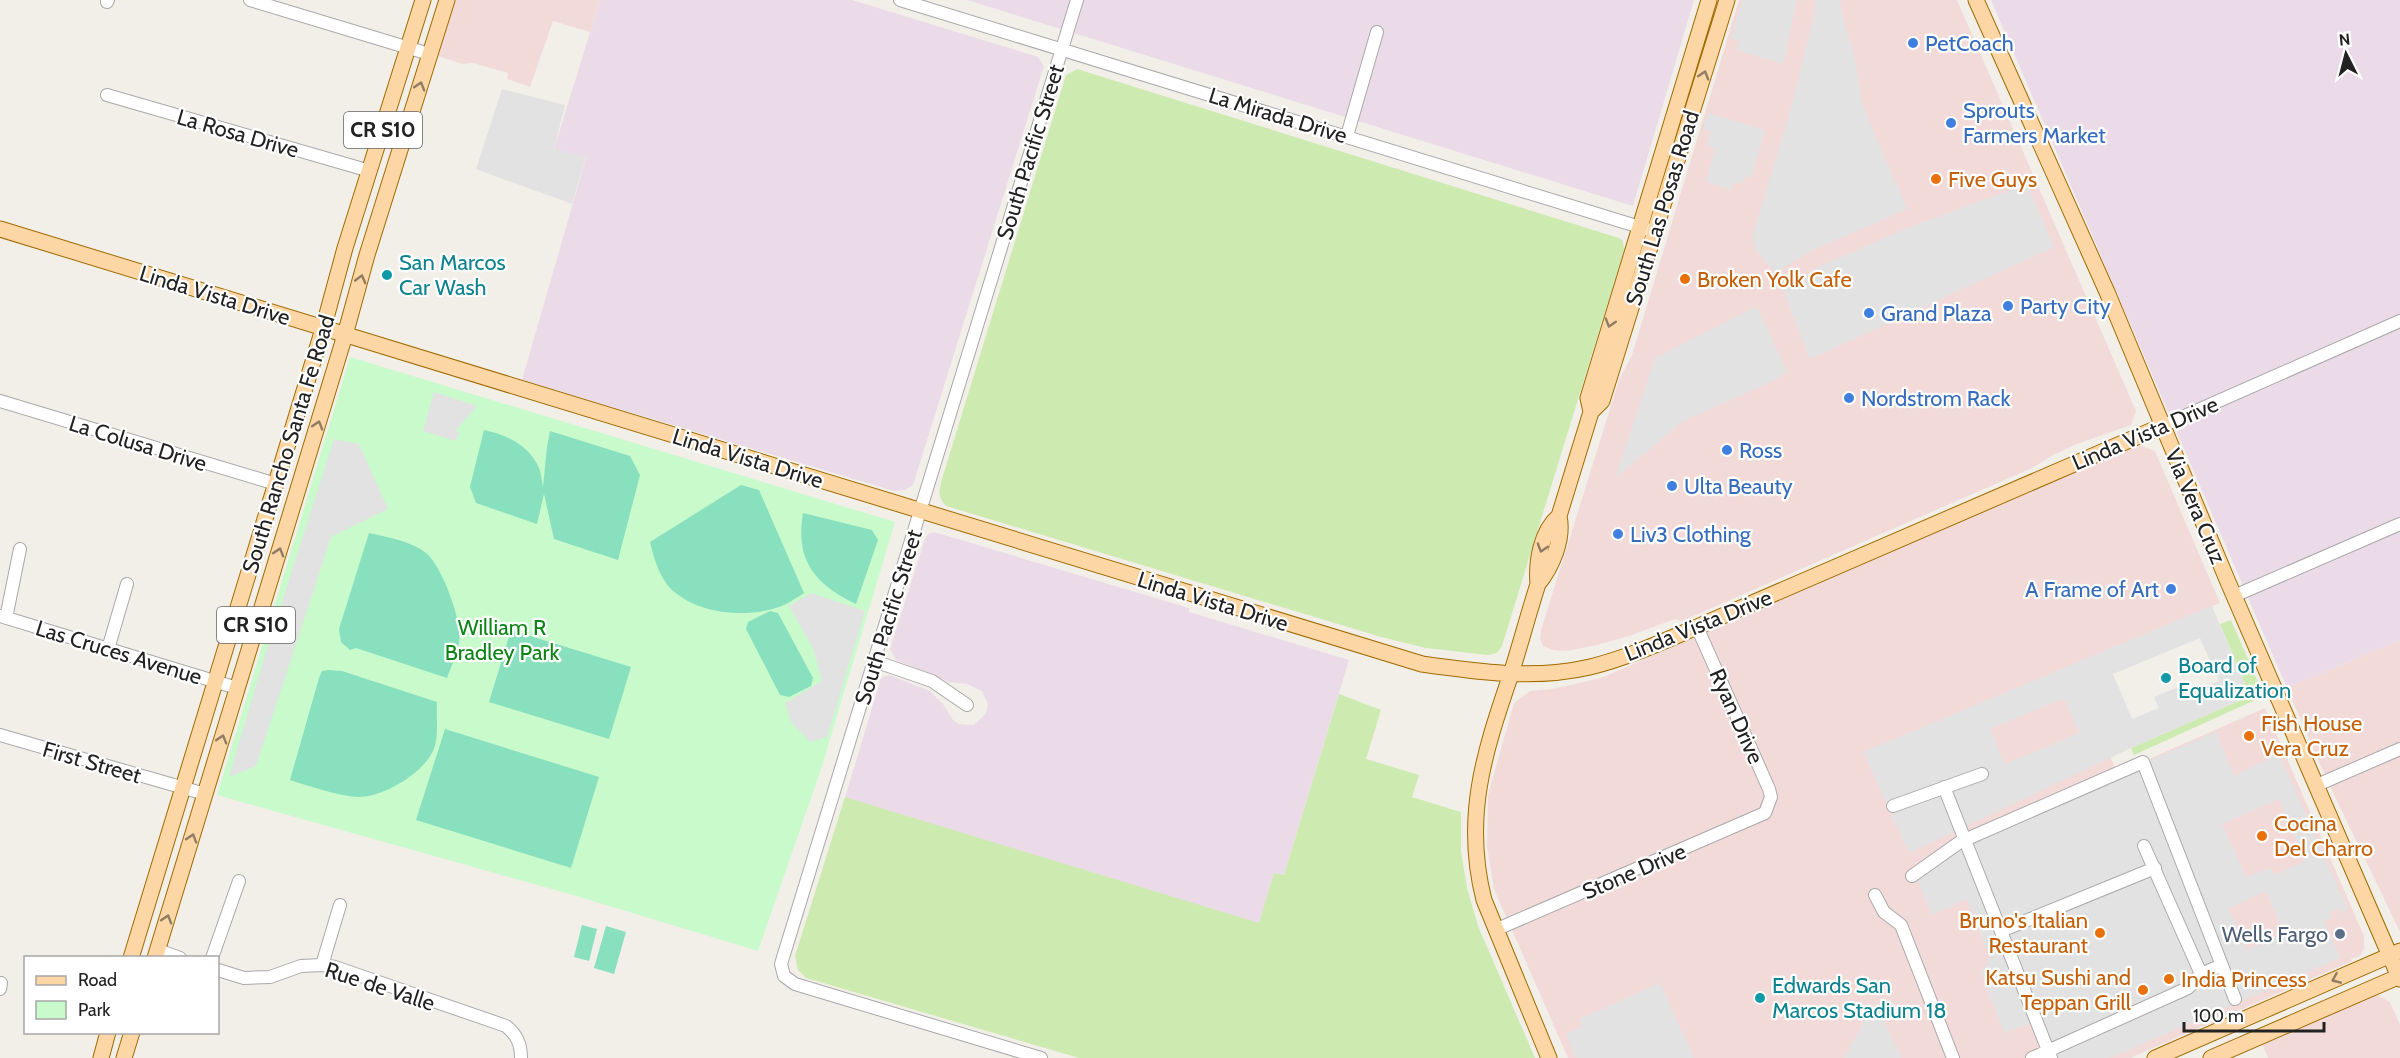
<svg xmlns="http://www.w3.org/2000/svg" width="2400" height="1058" font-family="Cabin,sans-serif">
  <rect width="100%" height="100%" fill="#f2efe9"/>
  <!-- commercial -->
  <path fill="#f2dad9" d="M 454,0 L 600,0 L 590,32 L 553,21 L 530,87 L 507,79 L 508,73 L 473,63 L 463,64 L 438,56 Z
    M 1739,0 L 1957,0 L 2136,411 L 2131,425 L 2077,444 L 2053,455 L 2032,468 L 1682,621 L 1675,619 L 1629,636 L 1597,645 L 1566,651 L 1553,650 L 1543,646 L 1540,639 L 1541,630 L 1619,380 L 1632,355 Z
    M 2139,445 L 2155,451 L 2220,603 L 2074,664 L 2117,773 L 2265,708 L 2364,936 L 2364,949 L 2360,956 L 2351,959 L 2352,961 L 2130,1058 L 1568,1058 L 1494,889 L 1487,846 L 1488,795 L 1514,703 L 1530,691 L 1552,689 L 1601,678 Z
    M 2400,640 L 2400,932 L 2327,780 L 2287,688 Z
    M 2378,995 L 2390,1002 L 2400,1025 L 2400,1058 L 2268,1058 L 2262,1043 L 2363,999 Z"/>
  <!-- industrial -->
  <path fill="#ebdbe8" d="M 600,0 L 852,0 L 1038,57 L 1044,66 L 913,485 L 905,490 L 894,491 L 522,380 L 586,158 L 554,149 Z
    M 967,0 L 1694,0 L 1633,206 Z
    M 1991,0 L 2400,0 L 2400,640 L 2287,688 Z
    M 934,532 L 1189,608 L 1189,612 L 1349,660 L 1284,875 L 1274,873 L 1259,924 L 845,798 L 881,678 L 889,675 L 930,691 L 943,704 L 953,720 L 959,724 L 974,725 L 986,713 L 988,704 L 982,691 L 967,684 L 949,682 L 896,660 L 890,649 L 925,539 L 928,534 Z"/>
  <!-- grass -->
  <path fill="#cdebb0" d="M 1077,69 L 1619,238 L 1623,241 L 1624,250 L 1502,646 L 1497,653 L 1488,655 L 1426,648 L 1381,637 L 946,506 C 937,496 939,491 942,479 L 1066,75 Z
    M 2231,620 L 2264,696 L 2134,755 L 2131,748 L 2250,696 L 2220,624 Z
    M 1339,694 L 1381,710 L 1366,759 L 1419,775 L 1412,797 L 1461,812 L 1461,851 L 1467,888 L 1478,926 L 1535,1058 L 1079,1058 L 806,978 L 798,970 L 795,956 L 845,797 L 1259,923 L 1274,873 L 1284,875 Z"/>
  <!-- park -->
  <path fill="#c8facc" d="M 350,357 L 895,522 L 821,769 L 758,951 L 573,895 L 217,795 Z"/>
  <!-- pitch -->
  <path fill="#88e0be" d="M 484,430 C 507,435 529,445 539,468 C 541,473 542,481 543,487 L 547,447 L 550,431 L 630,456 L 640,475 L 618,560 L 554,539 L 544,494 L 537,524 L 476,503 L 470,487 Z
    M 741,485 L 759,490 L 804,593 C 796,598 788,604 779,607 C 747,618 701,615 673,591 C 660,579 654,559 650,542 Z
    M 803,513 L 872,530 L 878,540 L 856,604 C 815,584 795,561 803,513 Z
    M 369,533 C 387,537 411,541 426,553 C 442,566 463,622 459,643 C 457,654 451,667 447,678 L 356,648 L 350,650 L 341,642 L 339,629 Z
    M 770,611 L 778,613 L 813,678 L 811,686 L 789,697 L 780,695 L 746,629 L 748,622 Z
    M 511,630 L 631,667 L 609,739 L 489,702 Z
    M 328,670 L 342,671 L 437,702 C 436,715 439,736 434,749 C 424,773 384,797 358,797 C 343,797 305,785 290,780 L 319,678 L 322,671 Z
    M 445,729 L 599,777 L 571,868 L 416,820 Z
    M 582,925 L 597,929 L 589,961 L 574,957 Z
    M 606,926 L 626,932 L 614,974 L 594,968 Z"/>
  <!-- parking -->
  <path fill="#e2e2e2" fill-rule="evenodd" d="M 1742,0 L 1797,0 L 1783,64 L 1736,50 L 1739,41 L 1731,38 Z
    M 1815,0 L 1840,0 L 1841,10 L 1853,51 L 1863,107 L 1907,209 L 1811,251 L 1775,273 L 1755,249 L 1753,234 L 1791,109 L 1814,15 Z
    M 502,89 L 565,105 L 554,149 L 586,157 L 572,204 L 476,169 Z
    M 1708,113 L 1765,130 L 1751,178 L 1744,176 L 1742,184 L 1734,182 L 1731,190 L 1706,182 L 1715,148 L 1707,145 L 1711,132 L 1703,129 Z
    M 2027,184 L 2054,247 L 1810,359 L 1783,290 L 1820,266 L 1910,227 Z
    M 1757,306 L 1787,372 L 1773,381 L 1683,421 L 1615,478 L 1655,358 Z
    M 434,392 L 477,406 L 456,430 L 459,433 L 456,441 L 423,431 Z
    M 334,439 L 359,444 L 388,509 L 331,537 L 256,766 L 229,777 L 261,668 Z
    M 811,593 L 865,611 L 827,737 L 810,742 L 791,722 L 785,703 L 822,681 L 813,648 L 789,606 Z
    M 2212,606 L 2250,696 L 2131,748 L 1909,853 L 1863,752 ZM 2200,638 L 2219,681 L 2190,693 L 2186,684 L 2154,697 L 2159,708 L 2132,719 L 2113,674 ZM 2064,698 L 2079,733 L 2005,764 L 1990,729 Z
    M 2216,732 L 2234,776 L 2279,754 L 2348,910 L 2341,913 L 2338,908 L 2329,913 L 2331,918 L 2324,921 L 2340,958 L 2110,1058 L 2046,1058 L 2032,1024 L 2029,1024 L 2004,1033 L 1981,972 L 1990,958 L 1967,899 L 1932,915 L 1914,872 L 1934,853 ZM 2279,799 L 2304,858 L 2303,862 L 2274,875 L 2270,868 L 2246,877 L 2222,824 ZM 2266,891 L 2283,931 L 2281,935 L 2246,950 L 2229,908 Z
    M 1660,983 L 1694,1058 L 1576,1058 L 1566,1034 L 1583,1026 L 1579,1019 Z
    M 1876,1003 L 1901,1058 L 1844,1058 L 1873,1005 Z"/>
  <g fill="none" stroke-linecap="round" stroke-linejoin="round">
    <defs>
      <path id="minor" d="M 250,0 L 429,54
        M 900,0 L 1656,232
        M 107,2 L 108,0
        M 107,95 L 370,171
        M 1347,136 L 1377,32
        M 0,401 L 276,484
        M 2162,426 L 2400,321
        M 2234,596 L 2400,524
        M 0,616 L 237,688
        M 6,618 L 20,549
        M 108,649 L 127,584
        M 874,661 L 932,681 L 967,705
        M 0,735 L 205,794
        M 2317,785 L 2400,749
        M 1944,787 L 2051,1058
        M 1893,806 L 1982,774
        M 2144,846 L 2201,974
        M 1912,876 L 1960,842 L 2143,762 L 2235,999
        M 1875,895 L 1884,912 L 1901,925 L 1953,1058
        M 1495,930 L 1765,813 L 1771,797 L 1769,789 L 1697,627
        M 2001,931 L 2155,868
        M 158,950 L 180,958
        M 212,958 L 239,881
        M 322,965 L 340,905
        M 218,970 L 244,978 L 270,977 L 301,966 L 322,965 L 335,967 L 506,1026 C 517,1035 521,1044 521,1058
        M 0,989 L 1,983
        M 1041,1058 L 795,984 L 784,976 L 781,964 L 1077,0
        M 2032,1058 L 2188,988 L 2201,974 L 2222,965"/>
      <path id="major" d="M 1976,0 L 2107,292 L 2228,582 L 2400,979
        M 0,229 L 1422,664 C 1478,672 1534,680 1590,667 C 1627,658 1662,642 1697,627 L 2162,426
        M 1591,412 L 1588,398 L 1709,0
        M 1538,584 C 1552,567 1564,539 1559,516 L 1591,412 L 1602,401 L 1727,0
        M 131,958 L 323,329 L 345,248 L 423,0
        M 155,958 L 345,335 L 367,255 L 447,0
        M 101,1058 L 108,1032
        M 124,1058 L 132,1032
        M 1549,1058 L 1484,900 C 1463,818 1484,753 1510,677 C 1520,646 1528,615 1538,584 C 1536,562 1541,531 1559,516
        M 2155,1058 L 2400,951
        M 2211,1058 L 2400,976"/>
    </defs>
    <!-- minor casing -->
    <use href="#minor" stroke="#a9a9a9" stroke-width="14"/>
    <!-- major casing -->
    <use href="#major" stroke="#a06b00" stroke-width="17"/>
    <!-- minor -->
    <use href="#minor" stroke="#fff" stroke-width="12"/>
    <!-- major -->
    <use href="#major" stroke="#fcd6a4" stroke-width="15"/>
  </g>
  <!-- one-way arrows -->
  <defs><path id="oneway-chevron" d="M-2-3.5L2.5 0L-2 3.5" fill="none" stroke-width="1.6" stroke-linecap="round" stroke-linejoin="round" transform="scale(1.5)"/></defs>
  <g stroke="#8f7c63">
    <use href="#oneway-chevron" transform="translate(1704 75) rotate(-73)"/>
    <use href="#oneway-chevron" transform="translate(420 86) rotate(-73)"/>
    <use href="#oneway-chevron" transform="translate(361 279) rotate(-75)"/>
    <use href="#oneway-chevron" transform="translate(1610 323) rotate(107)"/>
    <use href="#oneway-chevron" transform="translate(318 425) rotate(-73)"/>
    <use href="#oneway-chevron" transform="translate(1542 548) rotate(107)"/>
    <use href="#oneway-chevron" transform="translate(279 552) rotate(-73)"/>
    <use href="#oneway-chevron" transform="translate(222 739) rotate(-73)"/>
    <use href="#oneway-chevron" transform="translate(192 838) rotate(-73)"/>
    <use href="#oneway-chevron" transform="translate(167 919) rotate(-73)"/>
    <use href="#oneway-chevron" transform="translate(2336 979) rotate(157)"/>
  </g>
  <!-- markers -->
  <g fill="#3f7fe0" stroke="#fff" stroke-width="2">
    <circle cx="1913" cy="43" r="6"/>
    <circle cx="1951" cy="123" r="6"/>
    <circle cx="2008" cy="306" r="6"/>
    <circle cx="1869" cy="313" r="6"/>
    <circle cx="1849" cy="398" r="6"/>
    <circle cx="1727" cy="450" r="6"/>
    <circle cx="1672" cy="486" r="6"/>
    <circle cx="1618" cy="534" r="6"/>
    <circle cx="2171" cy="589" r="6"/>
  </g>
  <g fill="#e8710a" stroke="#fff" stroke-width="2">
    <circle cx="1936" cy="179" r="6"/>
    <circle cx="1685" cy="279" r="6"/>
    <circle cx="2249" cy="736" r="6"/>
    <circle cx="2262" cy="836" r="6"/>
    <circle cx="2100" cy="933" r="6"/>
    <circle cx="2169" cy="979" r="6"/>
    <circle cx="2143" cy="990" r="6"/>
  </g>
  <g fill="#0f9aa8" stroke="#fff" stroke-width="2">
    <circle cx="387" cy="275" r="6"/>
    <circle cx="2166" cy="678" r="6"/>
    <circle cx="1760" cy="998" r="6"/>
  </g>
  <circle fill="#5c6f8a" stroke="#fff" stroke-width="2" cx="2340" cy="934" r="6"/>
  <g text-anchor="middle" stroke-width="4.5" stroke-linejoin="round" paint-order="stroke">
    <!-- shield labels -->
    <g fill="#fff" stroke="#646464" stroke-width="1.5">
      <rect x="344" y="112" width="78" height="36" rx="4.5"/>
      <rect x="217" y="607" width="78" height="36" rx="4.5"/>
    </g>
    <g font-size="21" font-weight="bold" fill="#222">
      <text x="383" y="137">CR S10</text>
      <text x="256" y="632">CR S10</text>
    </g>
    <!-- shop labels -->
    <g font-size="22" fill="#366cbe" stroke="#fff" text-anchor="start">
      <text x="1925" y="51">PetCoach</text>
      <text x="1963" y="118">Sprouts<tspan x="1963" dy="25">Farmers Market</tspan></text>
      <text x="2020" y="314">Party City</text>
      <text x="1881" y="321">Grand Plaza</text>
      <text x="1861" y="406">Nordstrom Rack</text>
      <text x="1739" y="458">Ross</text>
      <text x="1684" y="494">Ulta Beauty</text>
      <text x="1630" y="542">Liv3 Clothing</text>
      <text x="2159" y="597" text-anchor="end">A Frame of Art</text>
    </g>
    <!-- street labels -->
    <g font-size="22" fill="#222" stroke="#fff">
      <text transform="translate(1278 115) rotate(17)" y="8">La Mirada Drive</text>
      <text transform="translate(238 133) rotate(16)" y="8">La Rosa Drive</text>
      <text transform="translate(1030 152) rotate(-73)" y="8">South Pacific Street</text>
      <text transform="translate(1662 208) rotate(-73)" y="8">South Las Posas Road</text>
      <text transform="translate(215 295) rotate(17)" y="8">Linda Vista Drive</text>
      <text transform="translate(2145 433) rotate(-23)" y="8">Linda Vista Drive</text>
      <text transform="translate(138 443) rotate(17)" y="8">La Colusa Drive</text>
      <text transform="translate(288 444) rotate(-73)" y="8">South Rancho Santa Fe Road</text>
      <text transform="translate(748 458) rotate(17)" y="8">Linda Vista Drive</text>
      <text transform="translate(2196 506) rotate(67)" y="8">Via Vera Cruz</text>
      <text transform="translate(1213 601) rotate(17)" y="8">Linda Vista Drive</text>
      <text transform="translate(888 617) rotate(-73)" y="8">South Pacific Street</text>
      <text transform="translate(1698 625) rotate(-22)" y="8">Linda Vista Drive</text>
      <text transform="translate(119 652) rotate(17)" y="8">Las Cruces Avenue</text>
      <text transform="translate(1737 716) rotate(66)" y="8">Ryan Drive</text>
      <text transform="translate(92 762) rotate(16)" y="8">First Street</text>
      <text transform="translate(1634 871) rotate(-23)" y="8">Stone Drive</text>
      <text transform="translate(380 986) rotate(18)" y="8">Rue de Valle</text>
    </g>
    <!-- food labels -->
    <g font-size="22" fill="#c56008" stroke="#fff" text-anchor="start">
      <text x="1948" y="187">Five Guys</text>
      <text x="1697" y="287">Broken Yolk Cafe</text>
      <text x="2261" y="731">Fish House<tspan x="2261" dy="25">Vera Cruz</tspan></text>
      <text x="2274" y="831">Cocina<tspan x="2274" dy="25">Del Charro</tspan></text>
      <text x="2088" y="928" text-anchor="end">Bruno's Italian<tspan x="2088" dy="25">Restaurant</tspan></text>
      <text x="2131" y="985" text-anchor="end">Katsu Sushi and<tspan x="2131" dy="25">Teppan Grill</tspan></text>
      <text x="2181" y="987">India Princess</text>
    </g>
    <!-- culture labels -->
    <g font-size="22" fill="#0d838f" stroke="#fff" text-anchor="start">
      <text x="399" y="270">San Marcos<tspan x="399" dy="25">Car Wash</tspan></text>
      <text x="2178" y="673">Board of<tspan x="2178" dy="25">Equalization</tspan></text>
      <text x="1772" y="993">Edwards San<tspan x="1772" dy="25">Marcos Stadium 18</tspan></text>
    </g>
    <!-- park labels -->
    <g font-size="22" fill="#0c8416" stroke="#fff">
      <text x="502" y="635">William R<tspan x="502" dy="25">Bradley Park</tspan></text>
    </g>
    <!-- service labels -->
    <g font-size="22" fill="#4e5e75" stroke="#fff" text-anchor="end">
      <text x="2328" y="942">Wells Fargo</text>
    </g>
  </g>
  <!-- legend -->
  <rect x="24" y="956" width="195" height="78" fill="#ffffff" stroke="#a7a7a7" stroke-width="1.5"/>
  <rect x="36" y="976" width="30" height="9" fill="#fcd6a4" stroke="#a7a7a7" stroke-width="1.5"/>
  <text x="78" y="986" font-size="18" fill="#222222">Road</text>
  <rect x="36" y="1001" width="30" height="18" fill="#c8facc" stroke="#a7a7a7" stroke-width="1.5"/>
  <text x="78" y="1016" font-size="18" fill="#222222">Park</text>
  <!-- north arrow -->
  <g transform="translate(2346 54) rotate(354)" stroke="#ffffff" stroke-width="4.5" paint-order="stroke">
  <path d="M0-4.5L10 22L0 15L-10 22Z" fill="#222222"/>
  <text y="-9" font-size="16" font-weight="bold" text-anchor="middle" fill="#222222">N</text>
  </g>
  <!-- scale -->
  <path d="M2184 1022v9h140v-9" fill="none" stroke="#222222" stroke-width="3"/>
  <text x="2193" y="1022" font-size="18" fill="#222222" stroke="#ffffff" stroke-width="4.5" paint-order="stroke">100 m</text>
</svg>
